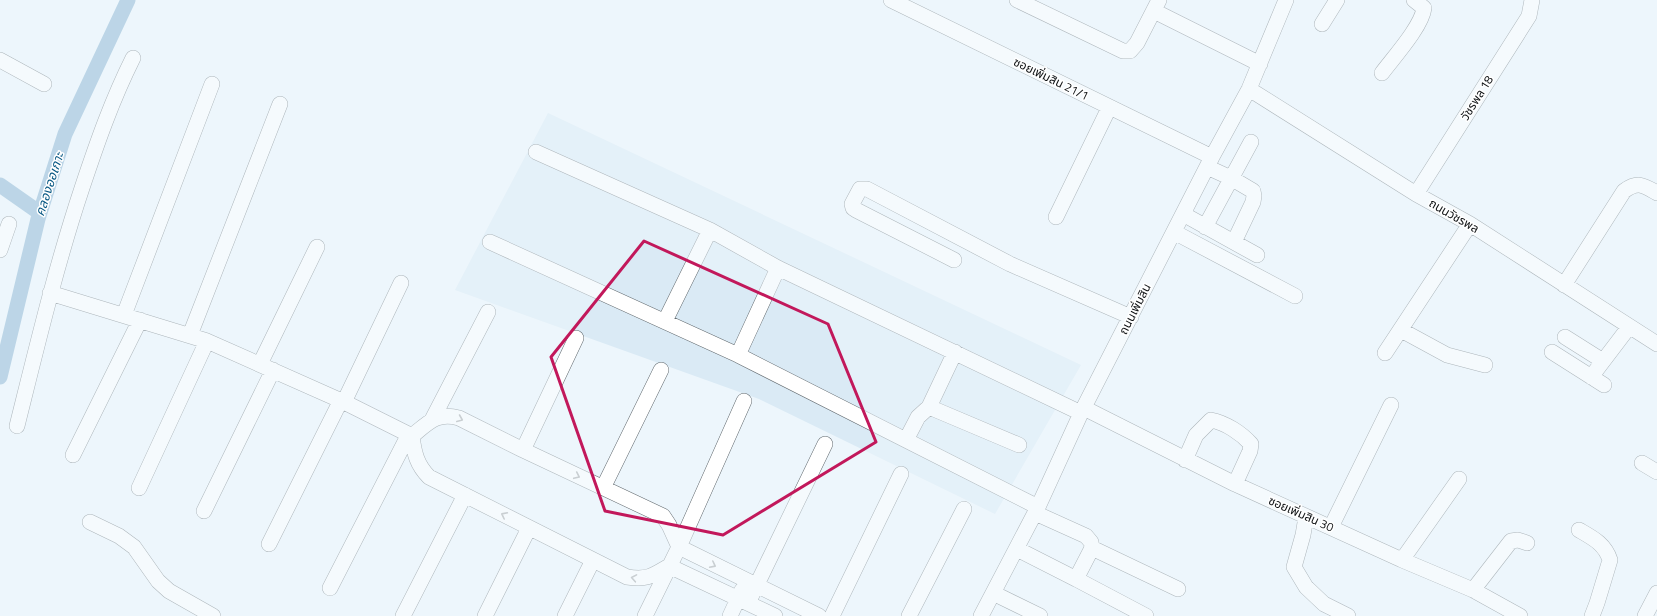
<svg xmlns="http://www.w3.org/2000/svg" width="1657" height="616" font-family="'Titillium Web','Noto Sans Thai',sans-serif">
  <rect width="100%" height="100%" fill="#edf6fc"/>
  <!-- built -->
  <path fill="#daeaf5" d="M 548,113 L 1081,365 L 995,514 L 759,399 L 455,290 Z"/>
  <g fill="none" stroke-linecap="round" stroke-linejoin="round">
    <!-- canal -->
    <path stroke="#80aece" stroke-width="15" d="M 0,185 L 40,213
      M 0,377 L 38,219 L 65,134 L 128,0"/>
    <defs>
      <path id="minor" d="M 891,0 L 1212,157
        M 1017,0 L 1123,51 L 1130,51 L 1137,43 L 1159,0
        M 1154,11 L 1260,64
        M 1322,24 L 1337,0
        M 0,60 L 44,84
        M 1382,73 C 1394,57 1422,26 1424,8 L 1414,0
        M 1249,89 L 1416,194 L 1470,224 L 1657,344
        M 536,152 L 710,230 L 778,268 L 1081,413
        M 1207,167 L 1231,178 L 1253,191 L 1254,196 L 1253,202 L 1234,242
        M 1416,194 L 1529,16 L 1532,0
        M 1183,214 L 1257,255
        M 1056,217 L 1109,108
        M 1205,227 L 1251,142
        M 1174,232 L 1295,296
        M 490,242 L 738,355 L 1038,507
        M 0,250 L 9,224
        M 954,260 L 856,210 L 853,208 L 852,204 L 860,189 L 867,189 L 1010,264 L 1131,317
        M 1564,285 L 1624,191 C 1638,181 1643,185 1657,193
        M 50,293 L 207,341 L 344,402 L 412,436
        M 124,315 L 212,84
        M 665,321 L 710,230
        M 1401,330 L 1447,355 L 1485,365
        M 190,335 L 280,104
        M 1565,337 L 1603,361
        M 1552,352 L 1604,385
        M 1385,353 L 1470,224
        M 738,355 L 778,268
        M 260,364 L 317,247
        M 1591,377 L 1629,327
        M 344,402 L 401,283
        M 929,407 L 1019,445
        M 1084,408 L 1235,484 L 1402,560 L 1473,590 L 1520,616
        M 433,418 L 488,312
        M 17,426 C 37,346 56,266 82,188 C 97,143 112,100 133,58
        M 906,440 L 918,417 L 929,407 L 955,352
        M 523,450 L 576,338
        M 73,455 L 140,320
        M 1185,460 L 1196,435 L 1211,420 C 1226,423 1241,433 1251,444 L 1250,451 L 1235,484
        M 1642,463 L 1657,472
        M 139,488 L 207,341
        M 603,488 L 661,370
        M 204,511 L 273,370
        M 1035,513 L 1086,536 L 1091,542 L 1092,548 L 1076,579 L 1146,616
        M 1306,517 L 1303,535 L 1294,567 L 1306,587 L 1324,604 L 1348,616
        M 90,522 L 119,536 L 134,547 L 158,581 L 169,591 L 213,616
        M 1331,527 L 1391,405
        M 1579,530 C 1593,538 1605,544 1610,560 L 1597,603 L 1592,616
        M 269,544 L 341,400
        M 1092,548 L 1178,589
        M 1017,549 L 1076,579
        M 1402,560 L 1459,479
        M 669,566 C 652,576 648,580 627,577 L 429,477 C 417,465 414,453 412,436 C 429,422 437,412 459,418 L 523,450 L 663,516 L 669,525 L 679,547 L 819,616
        M 669,566 L 775,616
        M 330,588 L 409,434
        M 1473,590 L 1511,541 L 1518,540 L 1527,543
        M 993,593 L 1040,616
        M 748,603 L 825,444
        M 403,616 L 465,495
        M 485,616 L 529,528
        M 565,616 L 593,560
        M 645,616 L 679,547 L 744,401
        M 730,616 L 742,590
        M 832,616 L 901,474
        M 909,616 L 964,509
        M 981,616 L 1038,507 L 1081,413 L 1212,157 L 1249,89 L 1286,0
        M 1645,616 L 1657,593"/>
    </defs>
    <!-- minor casing -->
    <use href="#minor" stroke="#626a6f" stroke-width="16"/>
    <!-- minor -->
    <use href="#minor" stroke="#fff" stroke-width="15"/>
  </g>
  <!-- one-way arrows -->
  <defs><path id="oneway-chevron" d="M-2-3.5L2.5 0L-2 3.5" fill="none" stroke-width="1.6" stroke-linecap="round" stroke-linejoin="round"/></defs>
  <g stroke="#9e9fa0">
    <use href="#oneway-chevron" transform="translate(460 419) rotate(23)"/>
    <use href="#oneway-chevron" transform="translate(577 476) rotate(25)"/>
    <use href="#oneway-chevron" transform="translate(504 515) rotate(-153)"/>
    <use href="#oneway-chevron" transform="translate(713 565) rotate(27)"/>
    <use href="#oneway-chevron" transform="translate(634 578) rotate(-170)"/>
  </g>
  <!-- marked area -->
  <path d="M0 0H1657V616H0ZM 644,241 L 828,324 L 876,442 L 723,535 L 605,511 L 551,357 Z" fill="#edf6fc" fill-opacity=".55" fill-rule="evenodd"/>
  <path fill="none" stroke="#c2185b" stroke-width="3" stroke-linejoin="round" d="M 644,241 L 828,324 L 876,442 L 723,535 L 605,511 L 551,357 Z"/>
  <g text-anchor="middle" stroke-width="3" stroke-linejoin="round" paint-order="stroke">
    <!-- street labels -->
    <g font-size="12" fill="#0c0f11" stroke="#fff">
      <text transform="translate(1051 79) rotate(26)" y="4">ซอยเพิ่มสิน 21/1</text>
      <text transform="translate(1477 98) rotate(-58)" y="4">วัชรพล 18</text>
      <text transform="translate(1454 216) rotate(30)" y="4">ถนนวัชรพล</text>
      <text transform="translate(1135 309) rotate(-63)" y="4">ถนนเพิ่มสิน</text>
      <text transform="translate(1301 514) rotate(24)" y="4">ซอยเพิ่มสิน 30</text>
    </g>
    <!-- water labels -->
    <g font-size="13" font-style="italic" fill="#095984" stroke="#fff">
      <text transform="translate(49 184) rotate(-72)" y="5">คลองออเกาะ</text>
    </g>
  </g>
</svg>
